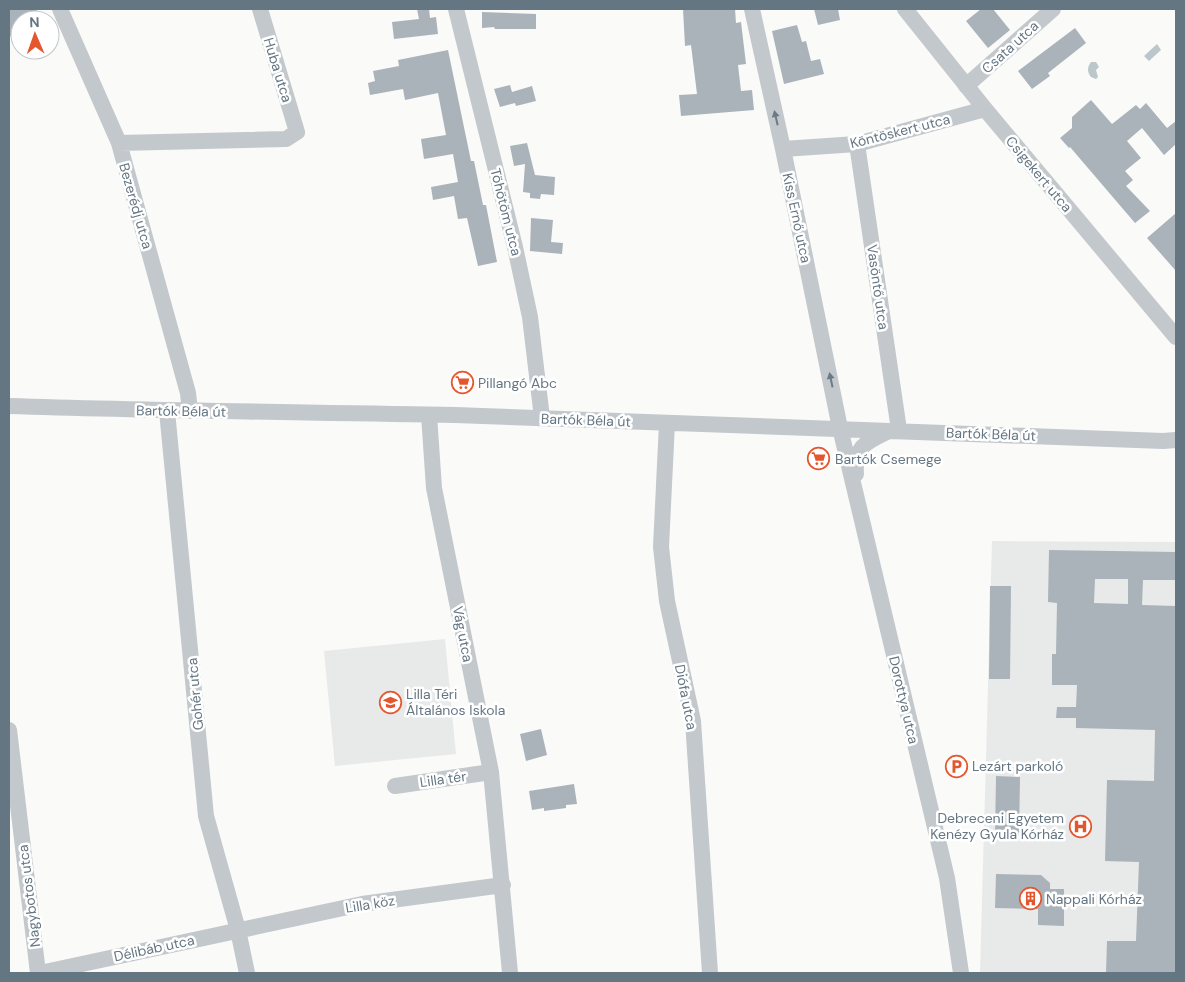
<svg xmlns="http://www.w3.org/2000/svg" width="1185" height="982" font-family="'DM Sans',sans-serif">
  <rect width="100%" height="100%" fill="#fafaf8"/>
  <!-- built -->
  <path fill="#e8e9e9" d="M 992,541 L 1176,542 L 1176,973 L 980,973 Z
    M 445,639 L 456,754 L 335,766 L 324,651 Z"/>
  <!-- water -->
  <path fill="#bbc7cb" d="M 1157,44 L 1161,50 L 1149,61 L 1144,56 Z
    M 1091,62 L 1096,62 L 1099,67 L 1096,70 L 1098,77 L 1096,79 L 1091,77 C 1087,72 1087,67 1091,62 Z"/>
  <!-- building -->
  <path fill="#aab3b9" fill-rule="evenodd" d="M 9,9 L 36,9 L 41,20 L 20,20 L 20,33 L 9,37 Z
    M 417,9 L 429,9 L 430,18 L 436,17 L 438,34 L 394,39 L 392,22 L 419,19 Z
    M 683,9 L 735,9 L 736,23 L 741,22 L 746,64 L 738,65 L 741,91 L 752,90 L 754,110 L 681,116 L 679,95 L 697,94 L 691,45 L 685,46 Z
    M 814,9 L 838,9 L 840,20 L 818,25 Z
    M 981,9 L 993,9 L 1010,30 L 988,48 L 966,21 Z
    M 482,12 L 536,14 L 536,29 L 495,29 L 494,27 L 482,28 Z
    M 797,25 L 802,42 L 806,41 L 811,61 L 820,59 L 824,74 L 784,84 L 772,31 Z
    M 1075,28 L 1086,43 L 1048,73 L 1050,76 L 1032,89 L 1018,71 Z
    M 448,50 L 471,161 L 474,161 L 483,205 L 486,205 L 497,262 L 478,266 L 467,218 L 458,219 L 454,196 L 433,200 L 431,187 L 458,182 L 453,154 L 424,159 L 421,139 L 446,135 L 438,93 L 405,100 L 403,89 L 370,95 L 368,83 L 375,81 L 373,71 L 399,66 L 398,60 Z
    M 510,85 L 512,92 L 532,86 L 536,101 L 516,106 L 515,103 L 500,107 L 494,89 Z
    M 1091,100 L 1112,124 L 1136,105 L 1140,109 L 1146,103 L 1167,128 L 1176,121 L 1176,144 L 1164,155 L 1142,128 L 1127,141 L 1141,158 L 1125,171 L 1133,180 L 1126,186 L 1150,211 L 1135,223 L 1070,147 L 1069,148 L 1060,138 L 1072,128 L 1072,117 Z
    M 527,143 L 535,175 L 555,177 L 554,195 L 541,194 L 540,199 L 530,198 L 530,193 L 523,192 L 525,164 L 514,166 L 510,146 Z
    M 1176,213 L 1176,271 L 1147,238 Z
    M 531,218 L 553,220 L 551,242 L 563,243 L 562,254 L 530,251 Z
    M 1049,550 L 1176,552 L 1176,580 L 1143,580 L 1142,605 L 1176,606 L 1176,973 L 1106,973 L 1107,941 L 1136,941 L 1139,862 L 1105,861 L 1107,780 L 1154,781 L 1155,730 L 1076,728 L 1076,718 L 1056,718 L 1057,707 L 1076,707 L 1077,685 L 1052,685 L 1052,654 L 1056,654 L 1057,603 L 1048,602 ZM 1095,579 L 1128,579 L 1128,604 L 1094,603 Z
    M 990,586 L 1011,586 L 1010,679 L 989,679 Z
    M 541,729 L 547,755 L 526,761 L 520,734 Z
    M 996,776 L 1020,777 L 1019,836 L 995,835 Z
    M 574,784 L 577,804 L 566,805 L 566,808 L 544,811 L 544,808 L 532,810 L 529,791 Z
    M 996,874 L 1041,875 L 1050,883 L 1050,889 L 1064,889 L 1064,926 L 1038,925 L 1038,909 L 995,908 Z"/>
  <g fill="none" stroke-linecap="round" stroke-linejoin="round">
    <!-- minor -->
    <path stroke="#c3c8cc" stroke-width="16" d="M 60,9 L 119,143 L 188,393 L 190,411
      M 456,9 L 515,247 L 530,317 L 542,418
      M 752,9 L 783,149 L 840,428 L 947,878 L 961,973
      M 905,9 L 985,109 L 1176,337
      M 966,86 L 1053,9
      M 119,143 L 286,139 L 297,132 L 260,9
      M 857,144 L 899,430
      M 783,149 L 857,144 L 985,109
      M 9,406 C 158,411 306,412 455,415 C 691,422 927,431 1163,441 L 1176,440
      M 167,411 L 206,816 L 238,930 L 247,973
      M 429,415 L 434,488 L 491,772 L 510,973
      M 667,423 L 661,547 L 667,601 L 693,721 L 710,973
      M 856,474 C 854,446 866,442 889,431
      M 9,730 L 38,973
      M 395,786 L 491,772
      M 40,973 L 362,904 L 503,885"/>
  </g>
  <!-- one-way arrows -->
  <defs><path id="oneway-solid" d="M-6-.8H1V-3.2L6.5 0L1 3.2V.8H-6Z" transform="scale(1.25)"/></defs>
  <g fill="#6a7a87">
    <use href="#oneway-solid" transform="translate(776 118) rotate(-103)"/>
    <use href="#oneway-solid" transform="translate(831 380) rotate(-102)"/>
  </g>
  <!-- icons -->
  <defs>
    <symbol id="supermarket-ring" viewBox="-11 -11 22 22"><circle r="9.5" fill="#fff" stroke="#e4572e" stroke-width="1.5"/><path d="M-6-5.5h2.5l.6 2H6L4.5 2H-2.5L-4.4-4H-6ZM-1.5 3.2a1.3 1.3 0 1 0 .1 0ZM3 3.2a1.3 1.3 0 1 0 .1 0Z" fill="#e4572e"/></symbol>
    <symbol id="school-ring" viewBox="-11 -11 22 22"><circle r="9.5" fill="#fff" stroke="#e4572e" stroke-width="1.5"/><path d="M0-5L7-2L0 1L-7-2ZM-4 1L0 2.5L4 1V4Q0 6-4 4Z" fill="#e4572e"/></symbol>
    <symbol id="parking-ring" viewBox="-11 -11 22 22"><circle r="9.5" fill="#fff" stroke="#e4572e" stroke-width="1.5"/><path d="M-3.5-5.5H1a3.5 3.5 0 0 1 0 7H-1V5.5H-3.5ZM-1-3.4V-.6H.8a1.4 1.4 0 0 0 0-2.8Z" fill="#e4572e"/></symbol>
    <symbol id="hospital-ring" viewBox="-11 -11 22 22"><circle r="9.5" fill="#fff" stroke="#e4572e" stroke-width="1.5"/><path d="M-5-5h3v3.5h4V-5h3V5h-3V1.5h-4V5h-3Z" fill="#e4572e"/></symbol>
    <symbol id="building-ring" viewBox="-11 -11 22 22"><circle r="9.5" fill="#fff" stroke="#e4572e" stroke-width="1.5"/><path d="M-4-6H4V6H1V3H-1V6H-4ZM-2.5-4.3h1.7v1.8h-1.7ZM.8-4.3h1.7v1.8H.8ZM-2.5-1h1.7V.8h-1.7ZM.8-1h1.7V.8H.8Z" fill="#e4572e"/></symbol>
  </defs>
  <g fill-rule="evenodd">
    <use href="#supermarket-ring" x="450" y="370" width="25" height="25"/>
    <use href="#supermarket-ring" x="806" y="446" width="25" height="25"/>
    <use href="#school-ring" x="378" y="690" width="25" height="25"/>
    <use href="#parking-ring" x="944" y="754" width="25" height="25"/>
    <use href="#hospital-ring" x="1068" y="814" width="25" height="25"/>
    <use href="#building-ring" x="1018" y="886" width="25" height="25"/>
  </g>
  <g text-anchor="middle" stroke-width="5" stroke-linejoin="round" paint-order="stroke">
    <!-- street labels -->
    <g font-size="14" fill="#657683" stroke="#fff">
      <text transform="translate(1010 47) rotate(-42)" y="5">Csata utca</text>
      <text transform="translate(278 70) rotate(73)" y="5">Huba utca</text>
      <text transform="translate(900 131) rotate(-14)" y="5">Köntöskert utca</text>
      <text transform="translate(1039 174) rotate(50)" y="5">Csigekert utca</text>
      <text transform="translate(136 206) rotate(74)" y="5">Bezerédj utca</text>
      <text transform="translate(506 212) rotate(76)" y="5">Töhötöm utca</text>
      <text transform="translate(797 218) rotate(78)" y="5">Kiss Ernő utca</text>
      <text transform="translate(878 287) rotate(82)" y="5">Vasöntő utca</text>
      <text transform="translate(181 411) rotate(1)" y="5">Bartók Béla út</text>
      <text transform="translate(586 420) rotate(2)" y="5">Bartók Béla út</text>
      <text transform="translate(991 434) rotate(2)" y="5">Bartók Béla út</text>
      <text transform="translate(463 634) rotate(79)" y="5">Vág utca</text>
      <text transform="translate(195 694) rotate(-95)" y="5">Gohér utca</text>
      <text transform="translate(686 697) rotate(79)" y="5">Diófa utca</text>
      <text transform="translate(904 700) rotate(77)" y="5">Dorottya utca</text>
      <text transform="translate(443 779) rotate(-8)" y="5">Lilla tér</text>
      <text transform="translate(29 896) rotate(-97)" y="5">Nagybotos utca</text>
      <text transform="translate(370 904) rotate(-9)" y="5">Lilla köz</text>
      <text transform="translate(154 948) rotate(-12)" y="5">Délibáb utca</text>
    </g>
    <!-- poi labels -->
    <g font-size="14" fill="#657683" stroke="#fff" text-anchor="start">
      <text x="478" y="388">Pillangó Abc</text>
      <text x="835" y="464">Bartók Csemege</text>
      <text x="406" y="699">Lilla Téri<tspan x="406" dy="16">Általános Iskola</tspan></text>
      <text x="972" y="771">Lezárt parkoló</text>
      <text x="1064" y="823" text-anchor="end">Debreceni Egyetem<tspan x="1064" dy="16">Kenézy Gyula Kórház</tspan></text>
      <text x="1046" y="904">Nappali Kórház</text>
    </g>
  </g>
  <!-- border -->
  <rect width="1185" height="982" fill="none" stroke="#657683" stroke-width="20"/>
  <!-- north arrow -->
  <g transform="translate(35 35) rotate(358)"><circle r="24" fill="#ffffff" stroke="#c1c8cd"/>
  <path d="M0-4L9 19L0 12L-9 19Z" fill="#e4572e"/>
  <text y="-8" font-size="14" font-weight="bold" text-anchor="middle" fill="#657683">N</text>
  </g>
</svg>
